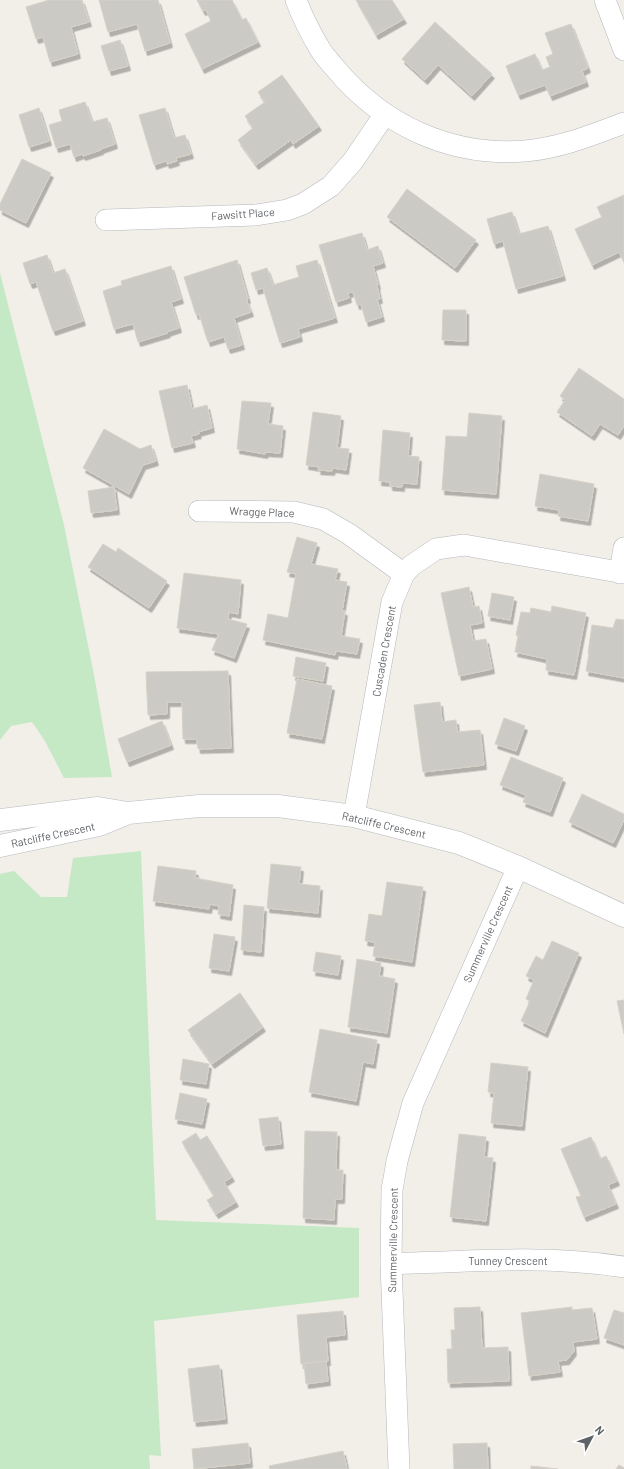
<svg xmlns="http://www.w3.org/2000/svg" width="624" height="1469" font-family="Barlow,sans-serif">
  <defs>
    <filter id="shadow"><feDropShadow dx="2.5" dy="4.5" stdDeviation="0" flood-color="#0004"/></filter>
  </defs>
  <rect width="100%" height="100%" fill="#f1efe8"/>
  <!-- green -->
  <path fill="#c5e8c5" d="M 0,273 L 64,525 L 94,675 L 112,777 L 64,778 L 45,741 L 32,722 L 11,726 L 0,740 Z
    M 141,851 L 156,1220 L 359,1228 L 359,1297 L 154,1321 L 161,1456 L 149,1455 L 150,1469 L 0,1469 L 0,874 L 14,871 L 41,897 L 67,897 L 73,858 Z"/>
  <!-- building -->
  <path fill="#cccac5" stroke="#d6d1c6" filter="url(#shadow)" d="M 49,0 L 82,0 L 89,22 L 71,27 L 78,54 L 50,62 L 43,37 L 36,39 L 26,7 Z
    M 99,0 L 158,0 L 170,43 L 145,51 L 137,24 L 108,32 Z
    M 197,0 L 232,0 L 242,20 L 246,18 L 258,42 L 202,69 L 185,34 L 211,21 L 206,10 L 203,11 Z
    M 356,0 L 392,0 L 404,19 L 376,35 Z
    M 435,22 L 492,74 L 472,96 L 438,65 L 425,80 L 402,59 Z
    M 571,24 L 588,68 L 582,71 L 586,82 L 550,96 L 545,85 L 518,95 L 506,66 L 535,54 L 542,70 L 550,67 L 546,57 L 553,54 L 545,33 Z
    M 120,40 L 128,66 L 109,71 L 101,46 Z
    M 282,75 L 319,126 L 293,144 L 291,140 L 256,165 L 238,140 L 253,128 L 245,116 L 265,102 L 258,92 Z
    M 85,102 L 92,122 L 107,118 L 115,144 L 101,149 L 101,150 L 83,156 L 82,154 L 74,157 L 70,144 L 56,148 L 49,125 L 62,121 L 59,110 Z
    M 39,108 L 49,141 L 29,147 L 19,115 Z
    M 165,108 L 174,138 L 185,135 L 191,154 L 176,158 L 177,161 L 167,164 L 166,161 L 154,165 L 139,115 Z
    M 22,159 L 51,173 L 26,223 L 0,210 L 0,204 Z
    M 407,189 L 476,240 L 455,268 L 387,217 Z
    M 624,195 L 624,262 L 619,252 L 592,265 L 575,229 L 602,217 L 597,207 Z
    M 512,212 L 519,234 L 548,226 L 563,276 L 516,289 L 503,241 L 494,244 L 487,219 Z
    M 362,233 L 367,250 L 378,246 L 383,263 L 373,266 L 378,285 L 377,286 L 380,299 L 377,299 L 382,317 L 366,322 L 361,304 L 357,305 L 353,292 L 348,293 L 349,298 L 336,302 L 319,245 Z
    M 47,255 L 53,273 L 65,269 L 83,321 L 53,331 L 36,282 L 30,284 L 23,263 Z
    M 237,260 L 248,299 L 246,299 L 251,312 L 234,318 L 242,345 L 228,349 L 224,337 L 208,342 L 199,314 L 196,315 L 184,277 Z
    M 317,260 L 335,318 L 298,329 L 300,337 L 280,343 L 263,288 L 256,290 L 251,273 L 267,268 L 273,285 L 299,277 L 296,266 Z
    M 171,266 L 181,299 L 171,302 L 179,328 L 167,332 L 168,333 L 138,342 L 133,324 L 114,329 L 103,291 L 122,285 L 121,281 Z
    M 443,310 L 466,310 L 466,341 L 442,340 Z
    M 579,368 L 624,399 L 624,426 L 618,435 L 600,424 L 592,436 L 557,412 L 565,400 L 560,396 Z
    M 187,385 L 192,409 L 207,405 L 212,428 L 198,432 L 199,434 L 191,436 L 193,443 L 172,448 L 159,391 Z
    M 242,401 L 271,403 L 268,424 L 283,426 L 280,453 L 266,452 L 265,454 L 237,449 Z
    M 313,412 L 341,416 L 337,448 L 349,449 L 346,470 L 333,468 L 332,471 L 318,470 L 319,467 L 306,465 Z
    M 469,413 L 502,416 L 496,494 L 442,490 L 446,436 L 467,437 Z
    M 104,429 L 140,449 L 151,445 L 156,461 L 143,465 L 129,494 L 83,468 Z
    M 383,430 L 410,433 L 408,456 L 419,457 L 417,484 L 402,483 L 402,487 L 390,486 L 390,482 L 379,481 Z
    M 540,474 L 594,484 L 588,521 L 558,516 L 559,510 L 535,506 Z
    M 114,487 L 117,510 L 91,513 L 88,491 Z
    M 297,537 L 317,543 L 311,564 L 338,569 L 335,580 L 347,582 L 342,611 L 345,611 L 341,636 L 360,639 L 357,654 L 336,651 L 335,655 L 263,640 L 268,614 L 288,618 L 296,574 L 287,572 Z
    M 103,544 L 116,552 L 118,548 L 167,581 L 149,608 L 88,567 Z
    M 184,573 L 241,580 L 238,614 L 229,612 L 228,619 L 247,624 L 234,658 L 212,650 L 219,634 L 177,628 Z
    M 469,587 L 473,607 L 479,606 L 482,623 L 470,625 L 473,641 L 486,639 L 492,669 L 459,676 L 441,593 Z
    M 492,593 L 514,597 L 510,620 L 488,616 Z
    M 552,606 L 586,613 L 574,675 L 546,670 L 547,659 L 515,652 L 518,636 L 516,635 L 521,612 L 530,613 L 531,608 L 551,612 Z
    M 616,619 L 624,620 L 624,678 L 586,671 L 589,653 L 588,653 L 592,625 L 613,628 Z
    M 296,657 L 326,663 L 323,681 L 293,676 Z
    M 228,671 L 231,748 L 198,749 L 197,739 L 183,739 L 182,702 L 167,702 L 167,714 L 148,715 L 146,672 Z
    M 297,679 L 332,686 L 322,739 L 287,733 Z
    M 440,702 L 442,722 L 456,720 L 457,732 L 480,730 L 484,765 L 423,772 L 414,705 Z
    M 504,718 L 525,726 L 516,751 L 495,744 Z
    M 162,721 L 171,745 L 127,762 L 118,739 Z
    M 511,757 L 563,778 L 550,812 L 523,802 L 526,795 L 500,785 Z
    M 582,794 L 624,814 L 624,820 L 613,843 L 569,822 Z
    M 271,864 L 301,867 L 299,884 L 320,886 L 318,913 L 267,908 Z
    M 158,866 L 196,871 L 195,878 L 233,885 L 229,916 L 218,914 L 219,906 L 210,904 L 209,909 L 153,901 Z
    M 387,882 L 423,887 L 412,962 L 373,956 L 375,942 L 365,941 L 369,914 L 382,916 Z
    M 244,905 L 264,907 L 261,952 L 241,950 Z
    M 214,934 L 235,937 L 229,971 L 209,968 Z
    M 552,941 L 579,953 L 545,1033 L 521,1021 L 530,1001 L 526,999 L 534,980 L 526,976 L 536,956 L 543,960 Z
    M 316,952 L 341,956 L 338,975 L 313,971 Z
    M 357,959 L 381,963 L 379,976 L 395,979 L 387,1033 L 348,1027 Z
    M 240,993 L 263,1027 L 212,1064 L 188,1030 Z
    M 624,1000 L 624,1034 L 617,1001 Z
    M 320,1029 L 377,1040 L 373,1064 L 363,1062 L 356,1101 L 309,1092 Z
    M 183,1059 L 209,1064 L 206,1084 L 180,1080 Z
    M 491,1063 L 528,1067 L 522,1126 L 491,1123 L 494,1093 L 488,1092 Z
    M 180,1093 L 207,1099 L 202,1124 L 175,1119 Z
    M 278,1117 L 281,1144 L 263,1146 L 259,1119 Z
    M 305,1131 L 337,1132 L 336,1170 L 343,1170 L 342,1199 L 335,1199 L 334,1220 L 303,1218 Z
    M 196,1133 L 200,1140 L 207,1136 L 232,1177 L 224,1182 L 236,1202 L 216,1214 L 207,1200 L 214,1196 L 182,1142 Z
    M 459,1134 L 486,1137 L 484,1157 L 493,1158 L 486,1221 L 450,1217 Z
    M 591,1137 L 600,1159 L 606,1156 L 617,1181 L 608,1185 L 616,1204 L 584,1217 L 576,1197 L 581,1196 L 561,1149 Z
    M 480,1307 L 482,1348 L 508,1347 L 509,1381 L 448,1383 L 447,1349 L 452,1349 L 451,1330 L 455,1330 L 454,1308 Z
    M 572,1307 L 572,1310 L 592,1308 L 597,1339 L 573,1342 L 574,1351 L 567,1360 L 558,1361 L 560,1372 L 529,1376 L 521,1313 Z
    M 614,1310 L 624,1313 L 624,1345 L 604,1338 Z
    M 343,1311 L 345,1335 L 326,1337 L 328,1361 L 301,1364 L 297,1315 Z
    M 326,1361 L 328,1381 L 306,1384 L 304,1363 Z
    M 219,1365 L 225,1419 L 194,1422 L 188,1369 Z
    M 248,1443 L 250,1463 L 194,1469 L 192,1449 Z
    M 487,1443 L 488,1469 L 454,1469 L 453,1444 Z
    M 343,1451 L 347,1469 L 270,1469 L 269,1466 Z
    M 619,1465 L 624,1468 L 624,1469 L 616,1469 Z
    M 531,1466 L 558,1469 L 531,1469 Z"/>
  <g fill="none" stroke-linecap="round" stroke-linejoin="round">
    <defs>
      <path id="street" d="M 296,0 C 302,16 311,34 320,49 C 324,56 330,62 335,68 C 382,125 451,157 525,151 C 560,148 592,135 624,123
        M 605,0 L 624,50
        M 106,220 L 256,215 L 287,210 L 303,204 L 331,186 L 353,161 L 385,114
        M 199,511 L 294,512 L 323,519 L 349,534 L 404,574
        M 620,573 L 624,548
        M 354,816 L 392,602 L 404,574 L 411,566 L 436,549 L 464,545 L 624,573
        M 391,1264 C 469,1261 547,1255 624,1267
        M 399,1469 L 391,1264 L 392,1190 L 397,1161 L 413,1103 L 518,867"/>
      <path id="secondary" d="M 0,820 L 98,808 L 128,813 L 199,806 L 278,806 L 354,816 L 459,843 L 518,867 L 624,916
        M 0,846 L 99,825 L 128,813"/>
    </defs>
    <!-- street casing -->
    <use href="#street" stroke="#b5b8bc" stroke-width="22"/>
    <!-- secondary casing -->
    <use href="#secondary" stroke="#b6babf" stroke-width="23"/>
    <!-- street -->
    <use href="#street" stroke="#fff" stroke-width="21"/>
    <!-- secondary -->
    <use href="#secondary" stroke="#fff" stroke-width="22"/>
  </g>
  <g text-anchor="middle" stroke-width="4" stroke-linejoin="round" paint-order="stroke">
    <!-- street labels -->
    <g font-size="11" fill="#5f6368" stroke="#fff">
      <text transform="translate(243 214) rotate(-4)" y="4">Fawsitt Place</text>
      <text transform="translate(262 512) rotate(2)" y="4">Wragge Place</text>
      <text transform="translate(384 651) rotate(-80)" y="4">Cuscaden Crescent</text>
      <text transform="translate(384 825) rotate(13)" y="4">Ratcliffe Crescent</text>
      <text transform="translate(53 835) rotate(-12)" y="4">Ratcliffe Crescent</text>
      <text transform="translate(488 934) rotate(-66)" y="4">Summerville Crescent</text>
      <text transform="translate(393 1240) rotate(-89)" y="4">Summerville Crescent</text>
      <text x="508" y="1265">Tunney Crescent</text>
    </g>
  </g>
  <!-- north arrow -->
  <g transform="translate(592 1437) rotate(49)" stroke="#ffffff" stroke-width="3" paint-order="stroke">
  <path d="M0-3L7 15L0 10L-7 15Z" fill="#5f6368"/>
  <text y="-6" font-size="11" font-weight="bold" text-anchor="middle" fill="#5f6368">N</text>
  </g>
</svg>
